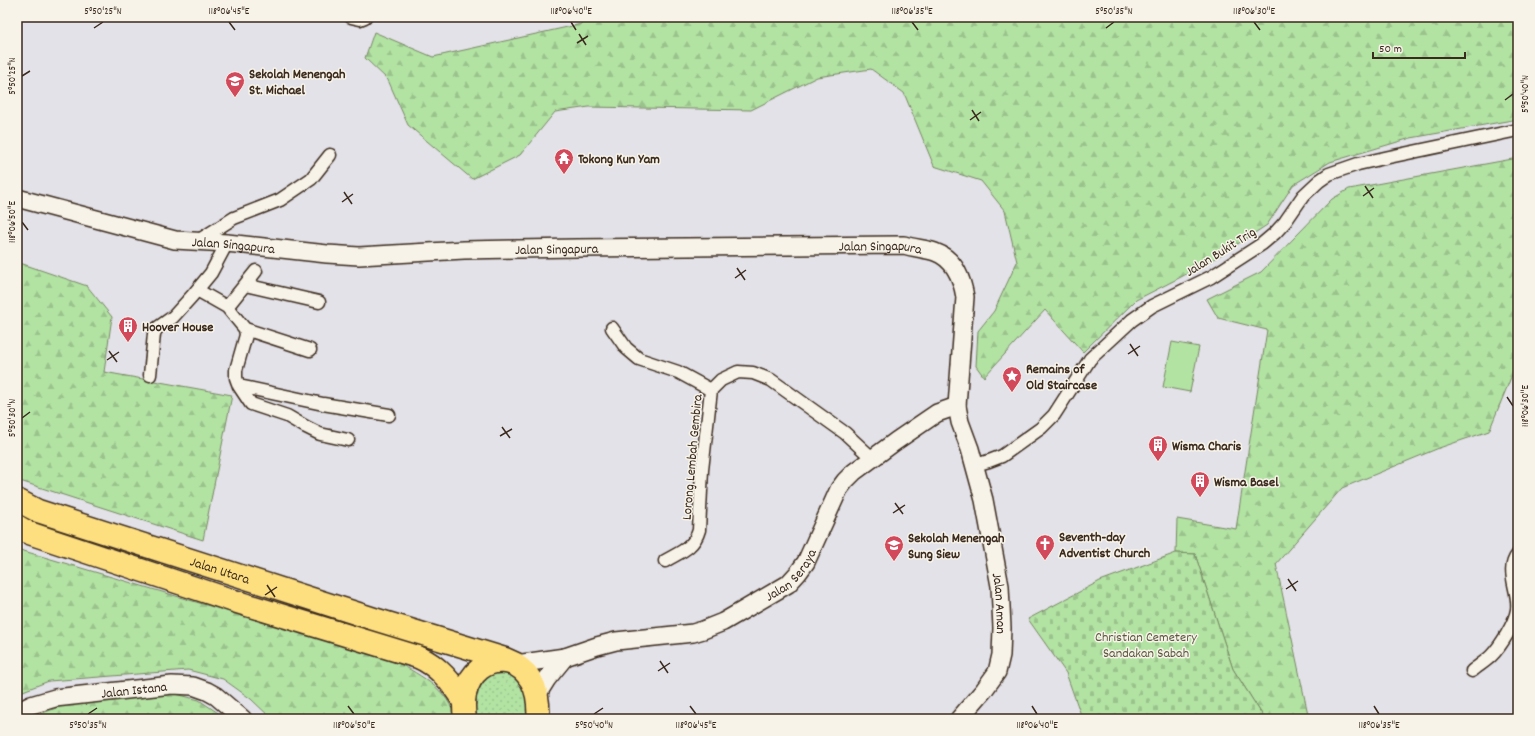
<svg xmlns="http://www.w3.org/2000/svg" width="1535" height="736" font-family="Dekko,sans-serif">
  <defs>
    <pattern id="green-dots" width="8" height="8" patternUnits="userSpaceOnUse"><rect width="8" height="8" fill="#b2e3a3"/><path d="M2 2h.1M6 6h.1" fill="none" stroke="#9ac38c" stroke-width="1.8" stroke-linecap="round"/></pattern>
    <pattern id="forest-firs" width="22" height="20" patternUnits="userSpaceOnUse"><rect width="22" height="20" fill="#b2e3a3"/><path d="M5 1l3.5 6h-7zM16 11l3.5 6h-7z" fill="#9ac38c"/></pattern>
    <pattern id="cemetery-stones" width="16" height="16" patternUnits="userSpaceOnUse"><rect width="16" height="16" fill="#b2e3a3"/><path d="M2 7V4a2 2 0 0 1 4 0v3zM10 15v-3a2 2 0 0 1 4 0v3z" fill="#9ac38c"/></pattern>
  </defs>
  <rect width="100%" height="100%" fill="#e3e2e9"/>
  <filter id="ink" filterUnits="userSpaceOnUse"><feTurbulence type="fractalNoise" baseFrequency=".025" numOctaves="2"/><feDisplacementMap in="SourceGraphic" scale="8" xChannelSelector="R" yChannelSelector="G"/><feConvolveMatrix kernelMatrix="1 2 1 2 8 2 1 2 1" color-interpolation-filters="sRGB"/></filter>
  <g filter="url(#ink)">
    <!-- green -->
    <path fill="url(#green-dots)" stroke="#768660" d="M 493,671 L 516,673 L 526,688 L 530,719 L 475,719 C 473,698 479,685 493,671 Z"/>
    <!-- forest -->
    <path fill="url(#forest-firs)" stroke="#768660" d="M 582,17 L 1518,17 L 1518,119 L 1411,138 L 1330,162 L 1293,185 L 1267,225 L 1219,256 L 1181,277 L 1136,300 L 1083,352 L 1045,310 L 984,377 L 976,366 L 978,331 L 994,311 L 1017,262 L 1005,211 L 981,181 L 934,166 L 904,93 L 871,69 L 817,77 L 751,110 L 589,107 L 555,112 L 520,155 L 472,179 L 408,125 L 388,80 L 365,58 L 374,32 L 433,57 L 581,24 Z
      M 1518,158 L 1518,371 L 1512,375 L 1489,431 L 1439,448 L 1342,488 L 1276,564 L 1309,719 L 1265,719 L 1233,669 L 1195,554 L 1176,553 L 1177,519 L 1236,529 L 1267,330 L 1218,318 L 1207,299 L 1261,272 L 1332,199 L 1349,189 Z
      M 17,262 L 87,286 L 112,317 L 104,372 L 232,395 L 203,540 L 17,480 Z
      M 17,549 L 392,660 C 412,670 455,692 453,719 L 272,719 L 251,699 L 223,679 L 188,670 L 49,681 L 23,691 L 17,696 Z
      M 176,694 L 199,700 L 227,719 L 26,719 L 67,704 Z"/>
    <!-- cemetery -->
    <path fill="url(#cemetery-stones)" stroke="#768660" d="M 1176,553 L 1195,554 L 1233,669 L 1265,719 L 1080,719 L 1081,715 L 1066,673 L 1028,619 L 1100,581 Z"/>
    <!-- pitch -->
    <path fill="#b2e3a3" stroke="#768660" d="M 1172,342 L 1199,347 L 1190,392 L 1163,387 Z"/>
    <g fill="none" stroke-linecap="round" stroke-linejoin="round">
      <defs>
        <path id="street" d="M 351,17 L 360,19 L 365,17
          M 196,242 L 234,218 L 280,200 L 311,179 L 330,155
          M 245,285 L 319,302
          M 197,290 L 227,307 L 245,329 L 246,335 L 236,370 L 236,378 L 239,386 L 251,404 L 287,416 L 306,427 L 320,434 L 348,440
          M 227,307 L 256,271
          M 612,328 L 626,348 L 639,359 L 678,372 L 711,390
          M 245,329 L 310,350
          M 150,375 L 154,334 L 156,329 L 173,317 L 192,296 L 211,273 L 227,243
          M 239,386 L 323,404 L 389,415
          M 975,465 L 989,461 L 1002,456 L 1041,428 L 1054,415 L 1090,359 L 1132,320 L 1152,306 L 1211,277 L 1262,244 L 1275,233 L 1285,222 L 1303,196 L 1319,181 L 1329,174 L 1358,164 L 1389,157 L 1518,130
          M 665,561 C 680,552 694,548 699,530 L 702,470 L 711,390 L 721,380 L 738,372 L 753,373 L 771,380 L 845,433 L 872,458
          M 1472,671 C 1478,666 1486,661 1491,656 C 1501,646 1515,623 1517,610 C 1520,591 1504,571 1518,554"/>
        <g id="secondary">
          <path id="s1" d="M 17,198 L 175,240 L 227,243 L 327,254 L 359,256 L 464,250 L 577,248 L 904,245 C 914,248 926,249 935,252 C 955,259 962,279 965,297 L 957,406 L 960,422 L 970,449 L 984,500 L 1000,586 L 1002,628 L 1001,655 L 997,672 L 984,690 L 959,719"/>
          <path id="s2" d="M 516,664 L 565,657 L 597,646 L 616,641 L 693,633 L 703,630 L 723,622 L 788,584 L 798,573 L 806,562 L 839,489 L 845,481 L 854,472 L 896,441 L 937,413 L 957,406"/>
          <path d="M 537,695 L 547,679 L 565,657"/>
          <path id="s3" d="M 17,712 L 31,705 L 55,698 L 172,685 L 193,686 L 207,691 L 216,696 L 243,719"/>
        </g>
        <g id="highway">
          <path id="s4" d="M 17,500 L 38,511 L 374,619 L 505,659 L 516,664"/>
          <path d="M 17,526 L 29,533 L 234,601 L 418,657 C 439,666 452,683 464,702"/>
          <path d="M 465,719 C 464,711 463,703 465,694 C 475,648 534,651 538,704 C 538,709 539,714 538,719"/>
        </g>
      </defs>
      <!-- street casing -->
      <use href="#street" stroke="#3b2a1e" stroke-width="15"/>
      <!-- secondary casing -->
      <use href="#secondary" stroke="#3b2a1e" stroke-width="20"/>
      <!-- highway casing -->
      <use href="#highway" stroke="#3b2a1e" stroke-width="25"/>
      <!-- street -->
      <use href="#street" stroke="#f7f3e8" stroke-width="12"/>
      <!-- secondary -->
      <use href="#secondary" stroke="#f7f3e8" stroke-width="17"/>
      <!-- highway -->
      <use href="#highway" stroke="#fedf80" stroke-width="22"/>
    </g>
  </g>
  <!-- ticks -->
  <path fill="none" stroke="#3b2a1e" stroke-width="1.5" d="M 229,22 L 235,30M 571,22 L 576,30M 912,22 L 918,30M 1254,22 L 1260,30M 94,28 L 103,22M 1106,28 L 1114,22M 579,34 L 586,45M 577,43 L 588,36M 22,76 L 30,71M 1505,100 L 1513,94M 972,110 L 979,121M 970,120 L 981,112M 1365,186 L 1373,198M 344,192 L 352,204M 1363,196 L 1374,188M 342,202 L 353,194M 22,222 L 28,230M 737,268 L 745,280M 735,278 L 746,270M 1130,344 L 1138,356M 109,351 L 117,362M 1128,354 L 1140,346M 107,360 L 119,352M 1507,397 L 1513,406M 22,418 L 30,412M 502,427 L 510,438M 500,436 L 512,429M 895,503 L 903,514M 893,513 L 905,505M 1288,579 L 1296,591M 267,585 L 275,597M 1286,589 L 1298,581M 265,595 L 277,587M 660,661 L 668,673M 658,671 L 670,663M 348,706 L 354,714M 690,706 L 696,714M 1032,706 L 1037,714M 1374,706 L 1379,714M 88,714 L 97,708M 594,714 L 603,708"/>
  <!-- icons -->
  <defs>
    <symbol id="school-pin" viewBox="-11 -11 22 30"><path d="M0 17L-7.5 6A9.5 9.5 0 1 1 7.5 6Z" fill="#d1495b" stroke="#f7f3e8"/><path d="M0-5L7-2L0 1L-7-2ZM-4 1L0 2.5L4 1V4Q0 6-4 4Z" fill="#fff"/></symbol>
    <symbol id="temple-pin" viewBox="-11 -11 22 30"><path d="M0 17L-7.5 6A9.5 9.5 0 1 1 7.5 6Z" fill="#d1495b" stroke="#f7f3e8"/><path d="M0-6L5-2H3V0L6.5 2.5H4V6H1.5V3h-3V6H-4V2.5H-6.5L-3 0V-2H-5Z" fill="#fff"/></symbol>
    <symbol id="building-pin" viewBox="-11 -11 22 30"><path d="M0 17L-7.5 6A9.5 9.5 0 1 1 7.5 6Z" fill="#d1495b" stroke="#f7f3e8"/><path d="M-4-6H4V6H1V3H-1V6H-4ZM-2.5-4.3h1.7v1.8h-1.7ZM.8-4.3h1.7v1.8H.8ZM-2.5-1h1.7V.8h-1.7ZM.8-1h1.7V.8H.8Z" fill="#fff"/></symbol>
    <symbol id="sight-pin" viewBox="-11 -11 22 30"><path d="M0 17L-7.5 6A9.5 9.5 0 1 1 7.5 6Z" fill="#d1495b" stroke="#f7f3e8"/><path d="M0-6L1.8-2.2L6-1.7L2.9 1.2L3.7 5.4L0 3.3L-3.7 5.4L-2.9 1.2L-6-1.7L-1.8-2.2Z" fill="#fff"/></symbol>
    <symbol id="church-pin" viewBox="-11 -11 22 30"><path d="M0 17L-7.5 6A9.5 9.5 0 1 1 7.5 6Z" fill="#d1495b" stroke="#f7f3e8"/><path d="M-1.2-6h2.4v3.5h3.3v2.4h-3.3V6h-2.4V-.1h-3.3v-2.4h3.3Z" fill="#fff"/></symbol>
  </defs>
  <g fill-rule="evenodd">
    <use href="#school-pin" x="224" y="70" width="22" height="30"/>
    <use href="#temple-pin" x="553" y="147" width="22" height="30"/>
    <use href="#building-pin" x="117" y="315" width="22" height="30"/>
    <use href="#sight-pin" x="1001" y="365" width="22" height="30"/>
    <use href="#building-pin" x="1147" y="434" width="22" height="30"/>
    <use href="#building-pin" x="1189" y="470" width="22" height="30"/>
    <use href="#church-pin" x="1034" y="533" width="22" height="30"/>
    <use href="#school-pin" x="883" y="534" width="22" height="30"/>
  </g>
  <g text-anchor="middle" stroke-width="3" stroke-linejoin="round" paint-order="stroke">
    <!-- poi labels -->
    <g font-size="14" font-weight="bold" fill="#3b2a1e" stroke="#f7f3e8" text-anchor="start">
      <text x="249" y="78">Sekolah Menengah<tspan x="249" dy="16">St. Michael</tspan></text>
      <text x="578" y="163">Tokong Kun Yam</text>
      <text x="142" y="331">Hoover House</text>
      <text x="1026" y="373">Remains of<tspan x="1026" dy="16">Old Staircase</tspan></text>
      <text x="1172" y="450">Wisma Charis</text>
      <text x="1214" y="486">Wisma Basel</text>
      <text x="1059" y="541">Seventh-day<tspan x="1059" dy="16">Adventist Church</tspan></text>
      <text x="908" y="542">Sekolah Menengah<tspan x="908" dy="16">Sung Siew</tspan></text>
    </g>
    <!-- street labels -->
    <g font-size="14" fill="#3b2a1e" stroke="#f7f3e8">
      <text dy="5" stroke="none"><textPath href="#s1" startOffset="222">Jalan Singapura</textPath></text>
      <text dy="5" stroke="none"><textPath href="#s1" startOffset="546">Jalan Singapura</textPath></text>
      <text dy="5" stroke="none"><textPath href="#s1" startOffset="870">Jalan Singapura</textPath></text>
      <text transform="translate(1220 251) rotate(-32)" y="5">Jalan Bukit Trig</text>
      <text transform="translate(691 457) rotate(-85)" y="5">Lorong Lembah Gembira</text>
      <text dy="5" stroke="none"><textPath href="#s4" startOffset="215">Jalan Utara</textPath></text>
      <text dy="5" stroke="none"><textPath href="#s2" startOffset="296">Jalan Seraya</textPath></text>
      <text dy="5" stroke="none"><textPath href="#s1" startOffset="1294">Jalan Aman</textPath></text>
      <text dy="5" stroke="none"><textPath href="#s3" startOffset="120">Jalan Istana</textPath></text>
    </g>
    <!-- park labels -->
    <g font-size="14" fill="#59583f" stroke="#f7f3e8">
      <text x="1146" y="641">Christian Cemetery<tspan x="1146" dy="16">Sandakan Sabah</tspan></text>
    </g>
  </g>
  <!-- margin -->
  <rect width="1535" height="736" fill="none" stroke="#f7f3e8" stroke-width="44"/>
  <!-- scale -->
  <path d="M1373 52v6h92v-6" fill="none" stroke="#3b2a1e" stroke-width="2"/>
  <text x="1379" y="52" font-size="12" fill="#3b2a1e" stroke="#f7f3e8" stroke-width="3" paint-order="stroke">50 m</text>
  <rect x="22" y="22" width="1491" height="692" fill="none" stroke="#3b2a1e" stroke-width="1.5"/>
  <g font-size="10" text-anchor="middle" fill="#3b2a1e">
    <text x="103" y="14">5°50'25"N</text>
    <text x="229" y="14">118°06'45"E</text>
    <text x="571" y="14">118°06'40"E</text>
    <text x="912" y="14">118°06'35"E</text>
    <text x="1114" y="14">5°50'35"N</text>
    <text x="1254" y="14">118°06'30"E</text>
    <text transform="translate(11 76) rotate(-90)" y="4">5°50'25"N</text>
    <text transform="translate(1524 94) rotate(-90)" y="4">5°50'40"N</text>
    <text transform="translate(11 222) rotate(-90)" y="4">118°06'50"E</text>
    <text transform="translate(1524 406) rotate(-90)" y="4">118°06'30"E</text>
    <text transform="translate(11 418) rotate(-90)" y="4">5°50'30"N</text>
    <text x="88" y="728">5°50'35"N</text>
    <text x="354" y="728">118°06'50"E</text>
    <text x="594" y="728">5°50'40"N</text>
    <text x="696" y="728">118°06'45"E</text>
    <text x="1037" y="728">118°06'40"E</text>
    <text x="1379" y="728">118°06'35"E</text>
  </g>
</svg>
